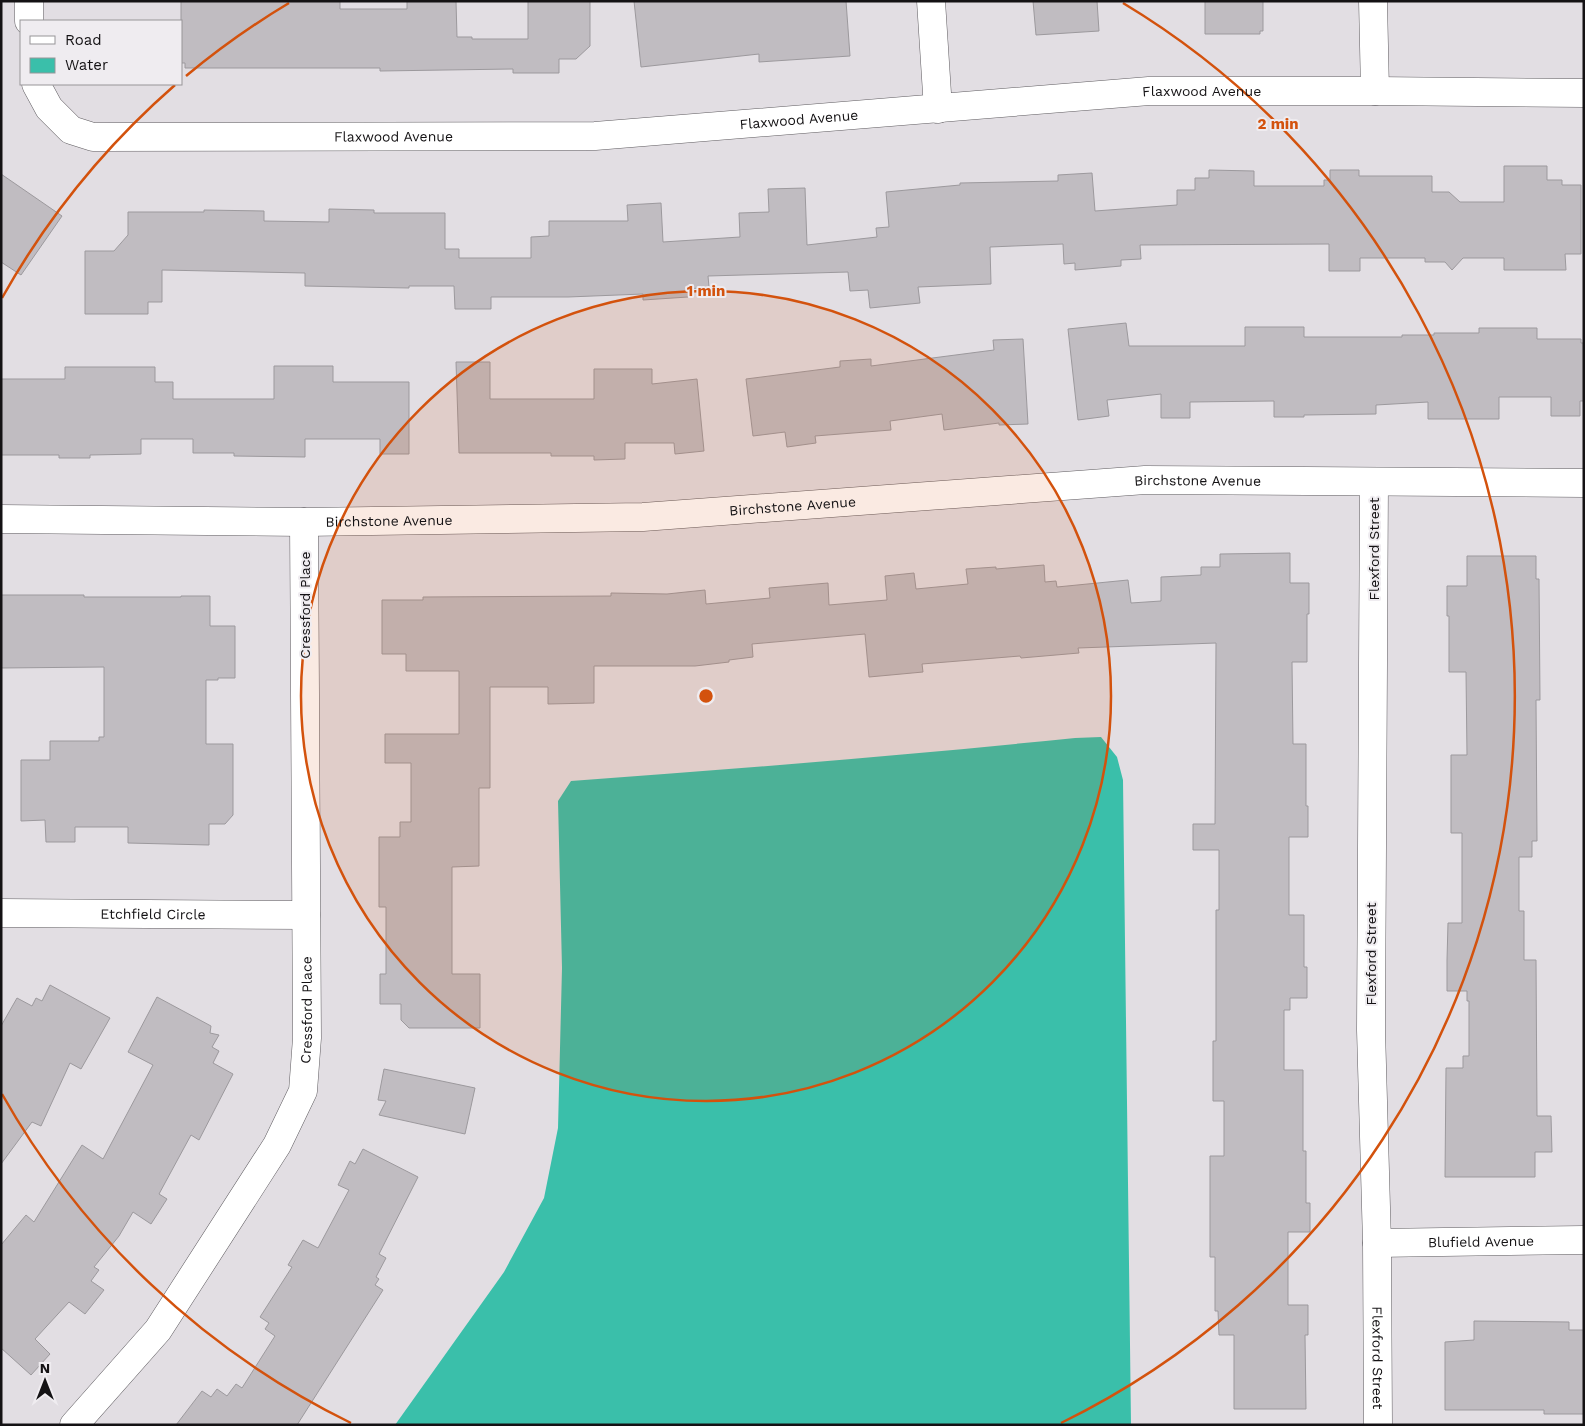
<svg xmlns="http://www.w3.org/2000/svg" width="1585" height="1426" font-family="'Work Sans',sans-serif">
  <rect width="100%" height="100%" fill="#e2dee3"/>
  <!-- water -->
  <path fill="#3abfaa" d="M 1101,737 L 1117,757 L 1123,780 L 1131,1425 L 395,1425 L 504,1272 L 544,1198 L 558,1128 L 562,968 L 558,801 L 571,781 C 739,769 907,755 1075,738 Z"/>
  <!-- building -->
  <path fill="#c0bcc1" stroke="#9c999d" d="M 181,1 L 340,1 L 340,9 L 407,9 L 407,1 L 456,1 L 457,37 L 472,37 L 472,39 L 528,39 L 528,1 L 590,1 L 590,46 L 576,59 L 559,59 L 559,73 L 513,73 L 513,69 L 380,71 L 380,68 L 185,68 L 185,63 L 181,63 Z
    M 634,1 L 846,1 L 850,56 L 759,62 L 759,54 L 641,67 Z
    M 1033,1 L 1097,1 L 1099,31 L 1036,35 Z
    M 1205,1 L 1263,1 L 1263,31 L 1260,31 L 1260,34 L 1205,34 Z
    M 1504,166 L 1547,166 L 1547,180 L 1562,180 L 1562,185 L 1581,185 L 1581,254 L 1565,254 L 1566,270 L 1504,270 L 1504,258 L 1463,258 L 1452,270 L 1445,262 L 1425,262 L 1425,258 L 1360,258 L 1360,271 L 1329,271 L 1329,244 L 1140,245 L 1141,259 L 1121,260 L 1121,266 L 1075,270 L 1075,263 L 1064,264 L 1063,244 L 990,247 L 991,284 L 918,287 L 920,303 L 870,308 L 868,290 L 850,291 L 848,272 L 708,276 L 709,287 L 688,289 L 688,297 L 643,300 L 643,294 L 568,297 L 491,297 L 491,309 L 455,309 L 454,286 L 409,286 L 409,288 L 305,286 L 305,273 L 162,270 L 162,302 L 148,302 L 148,314 L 85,314 L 85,251 L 114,251 L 128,235 L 128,212 L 204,212 L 204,210 L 264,211 L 264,221 L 329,222 L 329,209 L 374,210 L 374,213 L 445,213 L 445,249 L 459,249 L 459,258 L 531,258 L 531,237 L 549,236 L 549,221 L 628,221 L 627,205 L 661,203 L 663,242 L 740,237 L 739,213 L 769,212 L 768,189 L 805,188 L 807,245 L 877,237 L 876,228 L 889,227 L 886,192 L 960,185 L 960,183 L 1058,181 L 1058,175 L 1092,173 L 1095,211 L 1177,205 L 1177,190 L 1195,190 L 1195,178 L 1209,178 L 1209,170 L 1254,171 L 1254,186 L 1324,186 L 1324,180 L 1330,180 L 1330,170 L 1359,170 L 1359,176 L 1432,176 L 1432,192 L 1449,192 L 1460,202 L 1504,202 Z
    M 1,174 L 62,216 L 21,275 L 1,262 Z
    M 1126,323 L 1129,346 L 1245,346 L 1245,327 L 1304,327 L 1304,337 L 1402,337 L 1402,335 L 1434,335 L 1434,333 L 1479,333 L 1479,328 L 1537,328 L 1537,339 L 1581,339 L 1581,343 L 1584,343 L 1584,401 L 1580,401 L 1580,416 L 1551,416 L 1551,397 L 1499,397 L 1499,419 L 1428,419 L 1428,402 L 1376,405 L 1376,414 L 1304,415 L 1304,417 L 1274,417 L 1274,401 L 1190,402 L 1190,418 L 1161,418 L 1161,394 L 1107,400 L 1109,416 L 1078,420 L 1068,329 Z
    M 1023,339 L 1028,424 L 999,425 L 999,423 L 944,430 L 942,414 L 890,421 L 891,430 L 815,436 L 816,443 L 787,447 L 785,432 L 753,436 L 746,379 L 840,367 L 840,361 L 871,359 L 871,366 L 994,350 L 993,340 Z
    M 456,362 L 490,362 L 490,399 L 594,399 L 594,369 L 652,369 L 652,384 L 697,379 L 704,451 L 675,454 L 674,443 L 625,443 L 625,459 L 594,460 L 594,456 L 551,456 L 551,453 L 459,453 Z
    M 274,366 L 333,366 L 333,382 L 409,382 L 409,454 L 380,454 L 380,439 L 305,439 L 305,457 L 234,456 L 234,453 L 193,453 L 193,439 L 141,439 L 141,454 L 90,455 L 90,458 L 59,458 L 59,455 L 1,455 L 1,379 L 65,379 L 65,367 L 155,367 L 155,382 L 173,382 L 173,399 L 274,399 Z
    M 1290,553 L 1290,583 L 1309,583 L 1309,614 L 1307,614 L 1307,662 L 1292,662 L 1293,744 L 1306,744 L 1306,806 L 1308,806 L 1308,837 L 1289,837 L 1289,915 L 1304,915 L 1304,967 L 1307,967 L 1307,998 L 1290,998 L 1290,1010 L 1284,1010 L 1284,1070 L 1303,1070 L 1303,1151 L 1306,1151 L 1306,1203 L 1310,1203 L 1310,1232 L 1288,1232 L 1288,1305 L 1308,1305 L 1308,1335 L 1305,1335 L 1306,1409 L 1234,1409 L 1234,1335 L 1219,1335 L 1218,1311 L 1215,1311 L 1215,1257 L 1210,1257 L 1210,1156 L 1224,1156 L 1224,1101 L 1213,1101 L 1213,1041 L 1216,1041 L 1216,910 L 1219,910 L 1219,850 L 1193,850 L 1193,824 L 1215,824 L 1216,643 L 1078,648 L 1079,653 L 1021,658 L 1020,656 L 922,664 L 923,672 L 869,677 L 865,634 L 752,644 L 753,657 L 729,660 L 729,662 L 695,666 L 594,666 L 594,703 L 548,704 L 548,687 L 490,687 L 490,788 L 479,788 L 479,866 L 452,867 L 452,974 L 480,974 L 480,1028 L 409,1028 L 401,1020 L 401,1004 L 380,1004 L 380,974 L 386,974 L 386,907 L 379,907 L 379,837 L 400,837 L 400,822 L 411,822 L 411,763 L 385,763 L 385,734 L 459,734 L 459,671 L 406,671 L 406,654 L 382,654 L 382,600 L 423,600 L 423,597 L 611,596 L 611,593 L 667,594 L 705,590 L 706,604 L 770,598 L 769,588 L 828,583 L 829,605 L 887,600 L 885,576 L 914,573 L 916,589 L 968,584 L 966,569 L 996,567 L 996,569 L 1044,565 L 1045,582 L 1056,581 L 1057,587 L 1128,580 L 1131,603 L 1161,601 L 1161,577 L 1201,575 L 1201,567 L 1220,567 L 1220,554 Z
    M 1467,556 L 1536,556 L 1536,579 L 1539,579 L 1540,700 L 1536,700 L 1537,841 L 1532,841 L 1532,857 L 1519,857 L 1519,911 L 1524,911 L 1524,960 L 1536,960 L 1537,1116 L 1551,1116 L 1552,1152 L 1535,1152 L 1535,1177 L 1445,1177 L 1446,1068 L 1463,1068 L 1463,1056 L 1469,1056 L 1469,1001 L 1467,1001 L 1467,991 L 1447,991 L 1447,960 L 1448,923 L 1462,923 L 1462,833 L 1451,833 L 1451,755 L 1467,755 L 1466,672 L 1449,672 L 1449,616 L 1447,616 L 1447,586 L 1467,586 Z
    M 1,595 L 84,595 L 84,597 L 181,597 L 181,596 L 210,596 L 210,626 L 235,626 L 235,678 L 218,678 L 218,680 L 206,680 L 206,744 L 233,744 L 233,815 L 225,824 L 209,824 L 209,845 L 128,843 L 128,827 L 75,827 L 75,842 L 46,842 L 45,820 L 21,821 L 21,760 L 50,760 L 50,741 L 99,741 L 99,737 L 104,737 L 104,667 L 1,668 Z
    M 50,985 L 110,1018 L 81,1069 L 70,1063 L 41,1126 L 32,1122 L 1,1164 L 1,1026 L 17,998 L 32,1006 L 36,998 L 42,1001 Z
    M 157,997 L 211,1026 L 210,1033 L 219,1035 L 212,1047 L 219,1051 L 213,1063 L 233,1074 L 199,1140 L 191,1135 L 159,1194 L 167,1199 L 151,1224 L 133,1212 L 119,1236 L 94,1267 L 99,1270 L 91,1281 L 104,1290 L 85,1314 L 69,1302 L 35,1339 L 50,1354 L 31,1375 L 1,1348 L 1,1245 L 26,1215 L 34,1222 L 82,1145 L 103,1159 L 153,1065 L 128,1052 Z
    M 384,1069 L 475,1088 L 465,1134 L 379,1115 L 386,1101 L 378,1100 Z
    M 363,1149 L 418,1177 L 379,1254 L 386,1258 L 376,1277 L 379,1279 L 375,1285 L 383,1290 L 297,1425 L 176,1425 L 202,1391 L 211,1397 L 217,1389 L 227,1396 L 236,1384 L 242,1388 L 275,1336 L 265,1329 L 269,1323 L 260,1317 L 292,1267 L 288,1265 L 303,1240 L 318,1248 L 349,1190 L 338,1185 L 350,1161 L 355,1164 Z
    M 1474,1321 L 1569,1322 L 1569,1330 L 1584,1330 L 1584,1414 L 1544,1414 L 1544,1410 L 1445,1410 L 1445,1342 L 1474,1340 Z"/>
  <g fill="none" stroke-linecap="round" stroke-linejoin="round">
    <defs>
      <g id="street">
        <path d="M 931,1 L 938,109"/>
        <path d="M 1373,1 L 1375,91"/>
        <path d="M 29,21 L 29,1"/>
        <path id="s1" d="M 36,84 L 49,108 L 71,130 L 93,137 L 595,136 L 1149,91 L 1375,91 L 1584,93"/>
        <path id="s2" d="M 1374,482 L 1371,1030 L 1377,1243 L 1378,1425"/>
        <path id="s3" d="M 1,519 L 304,522 L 643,517 L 1145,480 L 1584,483"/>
        <path id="s4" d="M 1,913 L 306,915"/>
        <path id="s5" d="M 1377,1243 L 1584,1240"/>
        <path id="s6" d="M 74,1425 L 158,1330 L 277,1145 L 303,1091 L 307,1038 L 304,522"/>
      </g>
    </defs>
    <!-- street casing -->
    <use href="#street" stroke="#5f5c60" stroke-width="29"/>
    <!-- street -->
    <use href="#street" stroke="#fff" stroke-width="28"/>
  </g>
  <!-- distance rings -->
  <circle cx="706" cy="696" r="405" fill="#d3520d" fill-opacity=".12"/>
  <g fill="none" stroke="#d3520d" stroke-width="2.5">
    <circle cx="706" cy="696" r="405"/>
    <path d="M351 1423A809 809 0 0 1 2 1094M2 298A809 809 0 0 1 175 85M186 76A809 809 0 0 1 289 3M1123 3A809 809 0 0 1 1061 1423"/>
  </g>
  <g text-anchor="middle" stroke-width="4" stroke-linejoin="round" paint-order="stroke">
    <!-- street labels -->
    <g font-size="14" fill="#141214" stroke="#efecf0">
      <text dy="5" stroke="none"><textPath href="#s1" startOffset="1192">Flaxwood Avenue</textPath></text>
      <text dy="5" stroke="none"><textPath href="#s1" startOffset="788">Flaxwood Avenue</textPath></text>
      <text dy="5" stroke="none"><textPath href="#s1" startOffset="382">Flaxwood Avenue</textPath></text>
      <text dy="5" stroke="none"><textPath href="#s3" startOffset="1198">Birchstone Avenue</textPath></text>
      <text dy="5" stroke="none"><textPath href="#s3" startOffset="792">Birchstone Avenue</textPath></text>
      <text dy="5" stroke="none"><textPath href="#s3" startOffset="388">Birchstone Avenue</textPath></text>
      <text transform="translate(1374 549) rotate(-90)" y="5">Flexford Street</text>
      <text transform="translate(305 605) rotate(-90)" y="5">Cressford Place</text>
      <text dy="5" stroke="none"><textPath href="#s4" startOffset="152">Etchfield Circle</textPath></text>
      <text transform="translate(1371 954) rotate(-90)" y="5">Flexford Street</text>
      <text dy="5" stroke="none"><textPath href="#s6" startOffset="488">Cressford Place</textPath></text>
      <text dy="5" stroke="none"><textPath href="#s5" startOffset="104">Blufield Avenue</textPath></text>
      <text dy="5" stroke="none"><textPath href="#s2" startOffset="876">Flexford Street</textPath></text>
    </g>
  </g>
  <circle cx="706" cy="696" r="8" fill="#d3520d" stroke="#efecf0" stroke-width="2.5"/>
  <g font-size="15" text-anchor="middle" font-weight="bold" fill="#d3520d" stroke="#efecf0" stroke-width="4" stroke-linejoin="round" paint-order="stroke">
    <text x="1278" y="129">2 min</text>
    <text x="706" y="296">1 min</text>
  </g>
  <!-- border -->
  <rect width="1585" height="1426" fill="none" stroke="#141214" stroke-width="5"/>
  <!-- legend -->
  <rect x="20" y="20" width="162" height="65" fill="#efecf0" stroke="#979598"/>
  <rect x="30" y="36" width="25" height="8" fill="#ffffff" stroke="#979598"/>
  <text x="65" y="45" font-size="15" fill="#141214">Road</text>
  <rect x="30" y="58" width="25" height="15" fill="#3abfaa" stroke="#979598"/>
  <text x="65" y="70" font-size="15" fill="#141214">Water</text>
  <!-- north arrow -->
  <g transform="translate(45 1381)" stroke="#efecf0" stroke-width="4" paint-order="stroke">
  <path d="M0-4L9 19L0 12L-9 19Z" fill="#141214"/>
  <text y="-8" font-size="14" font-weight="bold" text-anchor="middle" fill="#141214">N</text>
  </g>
</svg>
